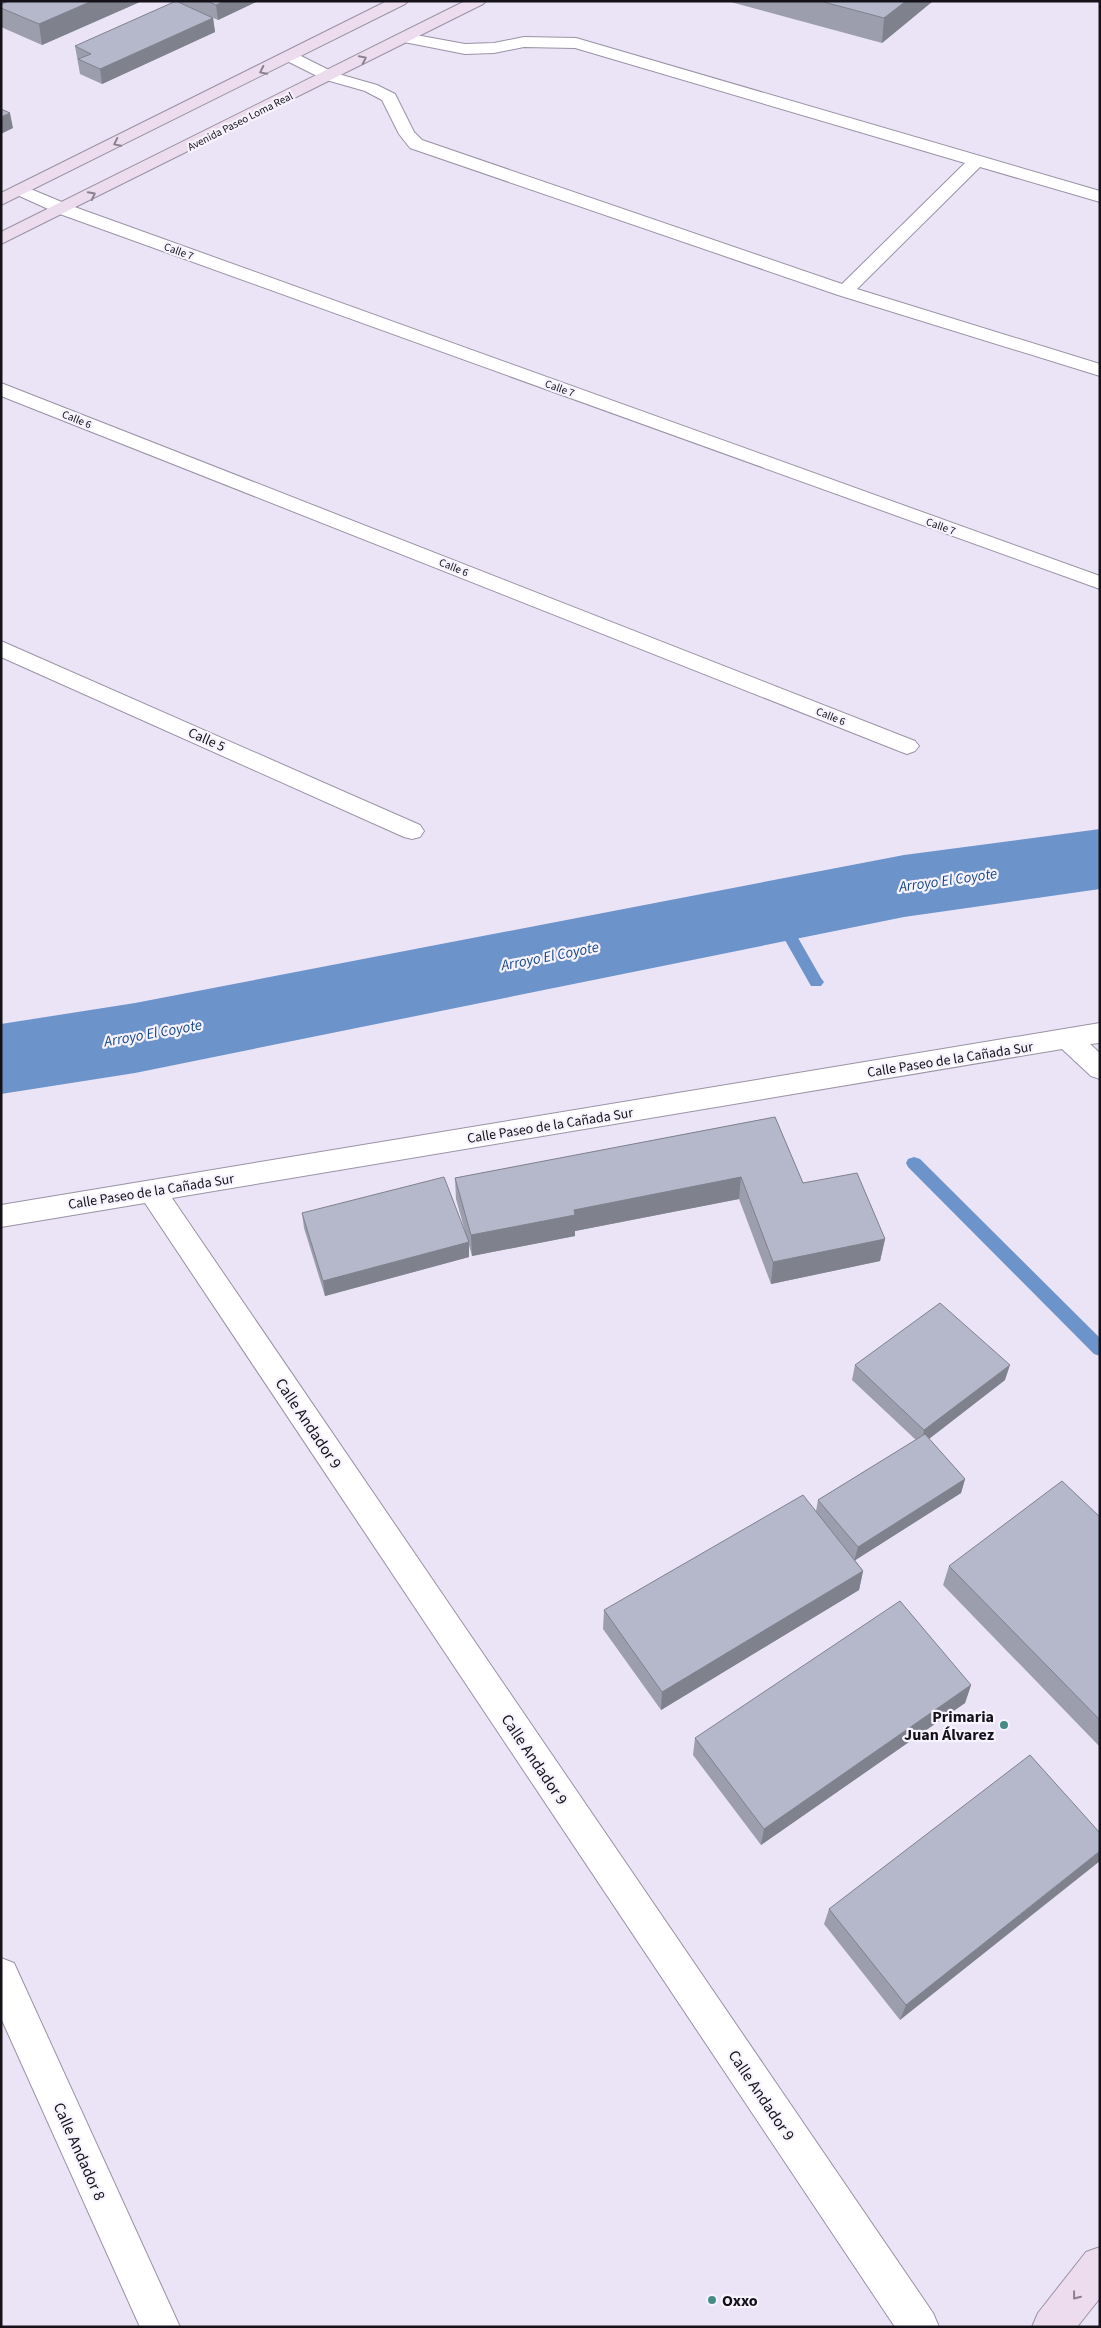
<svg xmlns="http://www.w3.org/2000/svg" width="1101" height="2328" font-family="'Source Sans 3',sans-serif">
  <rect width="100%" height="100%" fill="#ebe4f7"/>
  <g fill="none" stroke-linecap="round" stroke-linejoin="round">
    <!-- stream -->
    <path fill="#6d94ca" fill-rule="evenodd" d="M 776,907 L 781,908 L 821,978 L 824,982 L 821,986 L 811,986 L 769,912 L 771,908 Z
      M 914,1157 L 920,1159 L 1100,1338 L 1100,1356 L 1094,1354 L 908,1167 L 906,1163 L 908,1159 Z"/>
    <!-- river -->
    <path fill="#6d94ca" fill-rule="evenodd" d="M 1100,829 L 1100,889 L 904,917 L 135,1073 L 1,1094 L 1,1024 L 135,1003 L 904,855 Z"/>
    <defs>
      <path id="street" d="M 405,33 L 465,44 L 494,43 L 524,37 L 576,38 L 1100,191 L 1100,202 L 980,167 L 857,289 L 1100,364 L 1100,376 L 838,295 L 410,148 L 399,134 L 382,100 L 365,91 L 323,79 L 285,60 L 283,57 L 285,54 L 297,54 L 335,73 L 377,85 L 395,94 L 414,132 L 422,140 L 842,284 L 965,163 L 575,48 L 524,47 L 494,53 L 465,54 L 399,41 L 397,38 Z
        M 21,185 L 69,205 L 1100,576 L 1100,589 L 57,213 L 15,194 L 12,190 L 15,186 Z
        M 1,383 L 915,741 L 919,746 L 915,751 L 907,754 L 899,751 L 1,396 Z
        M 1,641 L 420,825 L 424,831 L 420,837 L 412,839 L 404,837 L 1,657 Z
        M 1100,1023 L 1100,1043 L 1090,1044 L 1100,1053 L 1100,1079 L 1091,1076 L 1062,1049 L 172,1198 L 933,2313 L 939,2327 L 895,2327 L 145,1203 L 1,1227 L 1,1205 Z
        M 1,1958 L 14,1963 L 180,2327 L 140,2327 L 1,2018 Z"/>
      <path id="secondary" d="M 387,1 L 408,1 L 405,4 L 1,205 L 1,193 Z
        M 465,1 L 486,1 L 483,4 L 1,244 L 1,232 Z
        M 1100,2247 L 1100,2298 L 1077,2327 L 1032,2327 L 1038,2313 L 1086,2252 Z"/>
    </defs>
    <!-- street casing -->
    <use href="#street" stroke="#9992a4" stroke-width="2"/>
    <!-- secondary casing -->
    <use href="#secondary" stroke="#9992a4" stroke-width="2"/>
    <!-- street -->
    <use href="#street" fill="#fff" fill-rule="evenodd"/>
    <!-- secondary -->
    <use href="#secondary" fill="#eddcee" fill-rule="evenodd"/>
  </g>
  <!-- wall -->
  <path fill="#9c9eae" d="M 1,1 L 142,1 L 42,45 L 1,27 Z
    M 179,1 L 258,1 L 218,20 L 213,18 L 215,32 L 102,84 L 80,74 L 75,46 L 180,3 Z
    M 727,1 L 933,1 L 882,43 Z
    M 775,1117 L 803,1183 L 885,1239 L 880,1261 L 771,1284 L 739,1199 L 575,1231 L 575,1236 L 472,1256 L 469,1245 L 469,1257 L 325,1296 L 304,1228 L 302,1213 L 466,1235 L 456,1199 L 455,1178 Z
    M 855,1365 L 1005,1380 L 929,1439 L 965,1479 L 961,1493 L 855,1560 L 863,1571 L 859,1590 L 661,1710 L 603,1629 L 604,1610 L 816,1511 L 818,1500 L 916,1440 L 852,1380 Z
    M 1100,1517 L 1100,1747 L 943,1585 L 949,1566 Z
    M 971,1685 L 965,1703 L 761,1845 L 693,1755 L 695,1738 Z
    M 1100,1833 L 900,2020 L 824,1924 L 829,1909 Z"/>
  <!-- shaded-wall -->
  <path fill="#7f818d" d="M 92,1 L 142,1 L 42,45 L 39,24 Z
    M 224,1 L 258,1 L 218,20 L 216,5 Z
    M 906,1 L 933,1 L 882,43 L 884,18 Z
    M 213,18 L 215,32 L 102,84 L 100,69 Z
    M 10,113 L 13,128 L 1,134 L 1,117 Z
    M 741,1177 L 739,1199 L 575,1231 L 575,1236 L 472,1256 L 471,1235 L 574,1210 Z
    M 885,1239 L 880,1261 L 771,1284 L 773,1262 Z
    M 469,1242 L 469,1257 L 325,1296 L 323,1281 Z
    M 1010,1365 L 1005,1380 L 921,1445 L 924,1430 Z
    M 965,1479 L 961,1493 L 854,1561 L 858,1547 Z
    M 863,1571 L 859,1590 L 661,1710 L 662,1692 Z
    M 971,1685 L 965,1703 L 761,1845 L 764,1829 Z
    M 1100,1851 L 1100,1861 L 900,2020 L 906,2005 Z"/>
  <!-- building -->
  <path fill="#b5b8ca" stroke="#7f818d" d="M 1,1 L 9,1 L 1,4 Z
    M 9,1 L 92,1 L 39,24 L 1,8 L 1,4 Z
    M 176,1 L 213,18 L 100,69 L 78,59 L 91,54 L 75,46 Z
    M 207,1 L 224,1 L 216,5 Z
    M 820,1 L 906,1 L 884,18 Z
    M 1,109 L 10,113 L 1,117 Z
    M 775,1117 L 803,1183 L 857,1173 L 885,1239 L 773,1262 L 741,1177 L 574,1210 L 575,1215 L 471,1235 L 455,1178 Z
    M 444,1177 L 469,1242 L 323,1281 L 302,1213 Z
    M 940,1303 L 1010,1365 L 924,1430 L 855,1365 Z
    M 925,1434 L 965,1479 L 858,1547 L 818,1500 Z
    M 1062,1481 L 1100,1517 L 1100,1720 L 949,1566 Z
    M 803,1495 L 863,1571 L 662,1692 L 604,1610 Z
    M 900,1601 L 971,1685 L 764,1829 L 695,1738 Z
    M 1030,1755 L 1100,1833 L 1100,1851 L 906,2005 L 829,1909 Z"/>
  <!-- one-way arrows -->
  <defs><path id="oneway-chevron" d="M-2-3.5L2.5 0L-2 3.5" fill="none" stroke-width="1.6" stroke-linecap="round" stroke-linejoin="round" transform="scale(1.25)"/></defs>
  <g stroke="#8b818e">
    <use href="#oneway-chevron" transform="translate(363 59) rotate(-26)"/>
    <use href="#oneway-chevron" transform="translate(263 71) rotate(154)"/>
    <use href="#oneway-chevron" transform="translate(117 143) rotate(154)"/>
    <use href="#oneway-chevron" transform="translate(92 195) rotate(-27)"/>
    <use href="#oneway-chevron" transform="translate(1076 2296) rotate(128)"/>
  </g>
  <!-- markers -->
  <g fill="#468c86" stroke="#f7f3fe" stroke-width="2">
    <circle cx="1004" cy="1725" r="5"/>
    <circle cx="712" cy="2300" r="5"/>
  </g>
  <g text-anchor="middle" stroke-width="4.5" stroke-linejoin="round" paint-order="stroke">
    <!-- far-street labels -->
    <g font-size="11" fill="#141218" stroke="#f7f3fe">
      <text transform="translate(240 121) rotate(-27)" y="4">Avenida Paseo Loma Real</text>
      <text transform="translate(179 251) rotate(20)" y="4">Calle 7</text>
      <text transform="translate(560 388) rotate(20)" y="4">Calle 7</text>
      <text transform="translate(77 419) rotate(22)" y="4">Calle 6</text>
      <text transform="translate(941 526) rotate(20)" y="4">Calle 7</text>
      <text transform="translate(454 567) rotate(22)" y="4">Calle 6</text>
      <text transform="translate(831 716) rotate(22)" y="4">Calle 6</text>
    </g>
    <!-- street labels -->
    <g font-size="14" fill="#141218" stroke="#f7f3fe">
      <text transform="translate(207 739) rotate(24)" y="5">Calle 5</text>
      <text transform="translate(950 1059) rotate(-9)" y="5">Calle Paseo de la Cañada Sur</text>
      <text transform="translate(550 1125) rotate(-9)" y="5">Calle Paseo de la Cañada Sur</text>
      <text transform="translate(151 1191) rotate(-9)" y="5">Calle Paseo de la Cañada Sur</text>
    </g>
    <!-- water labels -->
    <g font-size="15" font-style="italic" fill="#16498b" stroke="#f7f3fe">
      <text transform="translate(948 880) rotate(-8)" y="5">Arroyo El Coyote</text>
      <text transform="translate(550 956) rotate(-11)" y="5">Arroyo El Coyote</text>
      <text transform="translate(153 1033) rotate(-10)" y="5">Arroyo El Coyote</text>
    </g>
    <!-- near-street labels -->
    <g font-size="16" fill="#141218" stroke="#f7f3fe">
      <text transform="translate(309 1423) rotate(56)" y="6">Calle Andador 9</text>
      <text transform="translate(535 1759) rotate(56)" y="6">Calle Andador 9</text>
      <text transform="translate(762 2095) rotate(56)" y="6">Calle Andador 9</text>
      <text transform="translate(80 2151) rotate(66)" y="6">Calle Andador 8</text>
    </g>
    <!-- near-poi labels -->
    <g font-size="16" font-weight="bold" fill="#141218" stroke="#f7f3fe" text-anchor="end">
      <text x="994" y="1722">Primaria<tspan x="994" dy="18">Juan Álvarez</tspan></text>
      <text x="722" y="2306" text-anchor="start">Oxxo</text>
    </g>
  </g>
  <!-- border -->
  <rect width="1101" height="2328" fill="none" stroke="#141218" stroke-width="5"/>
</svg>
